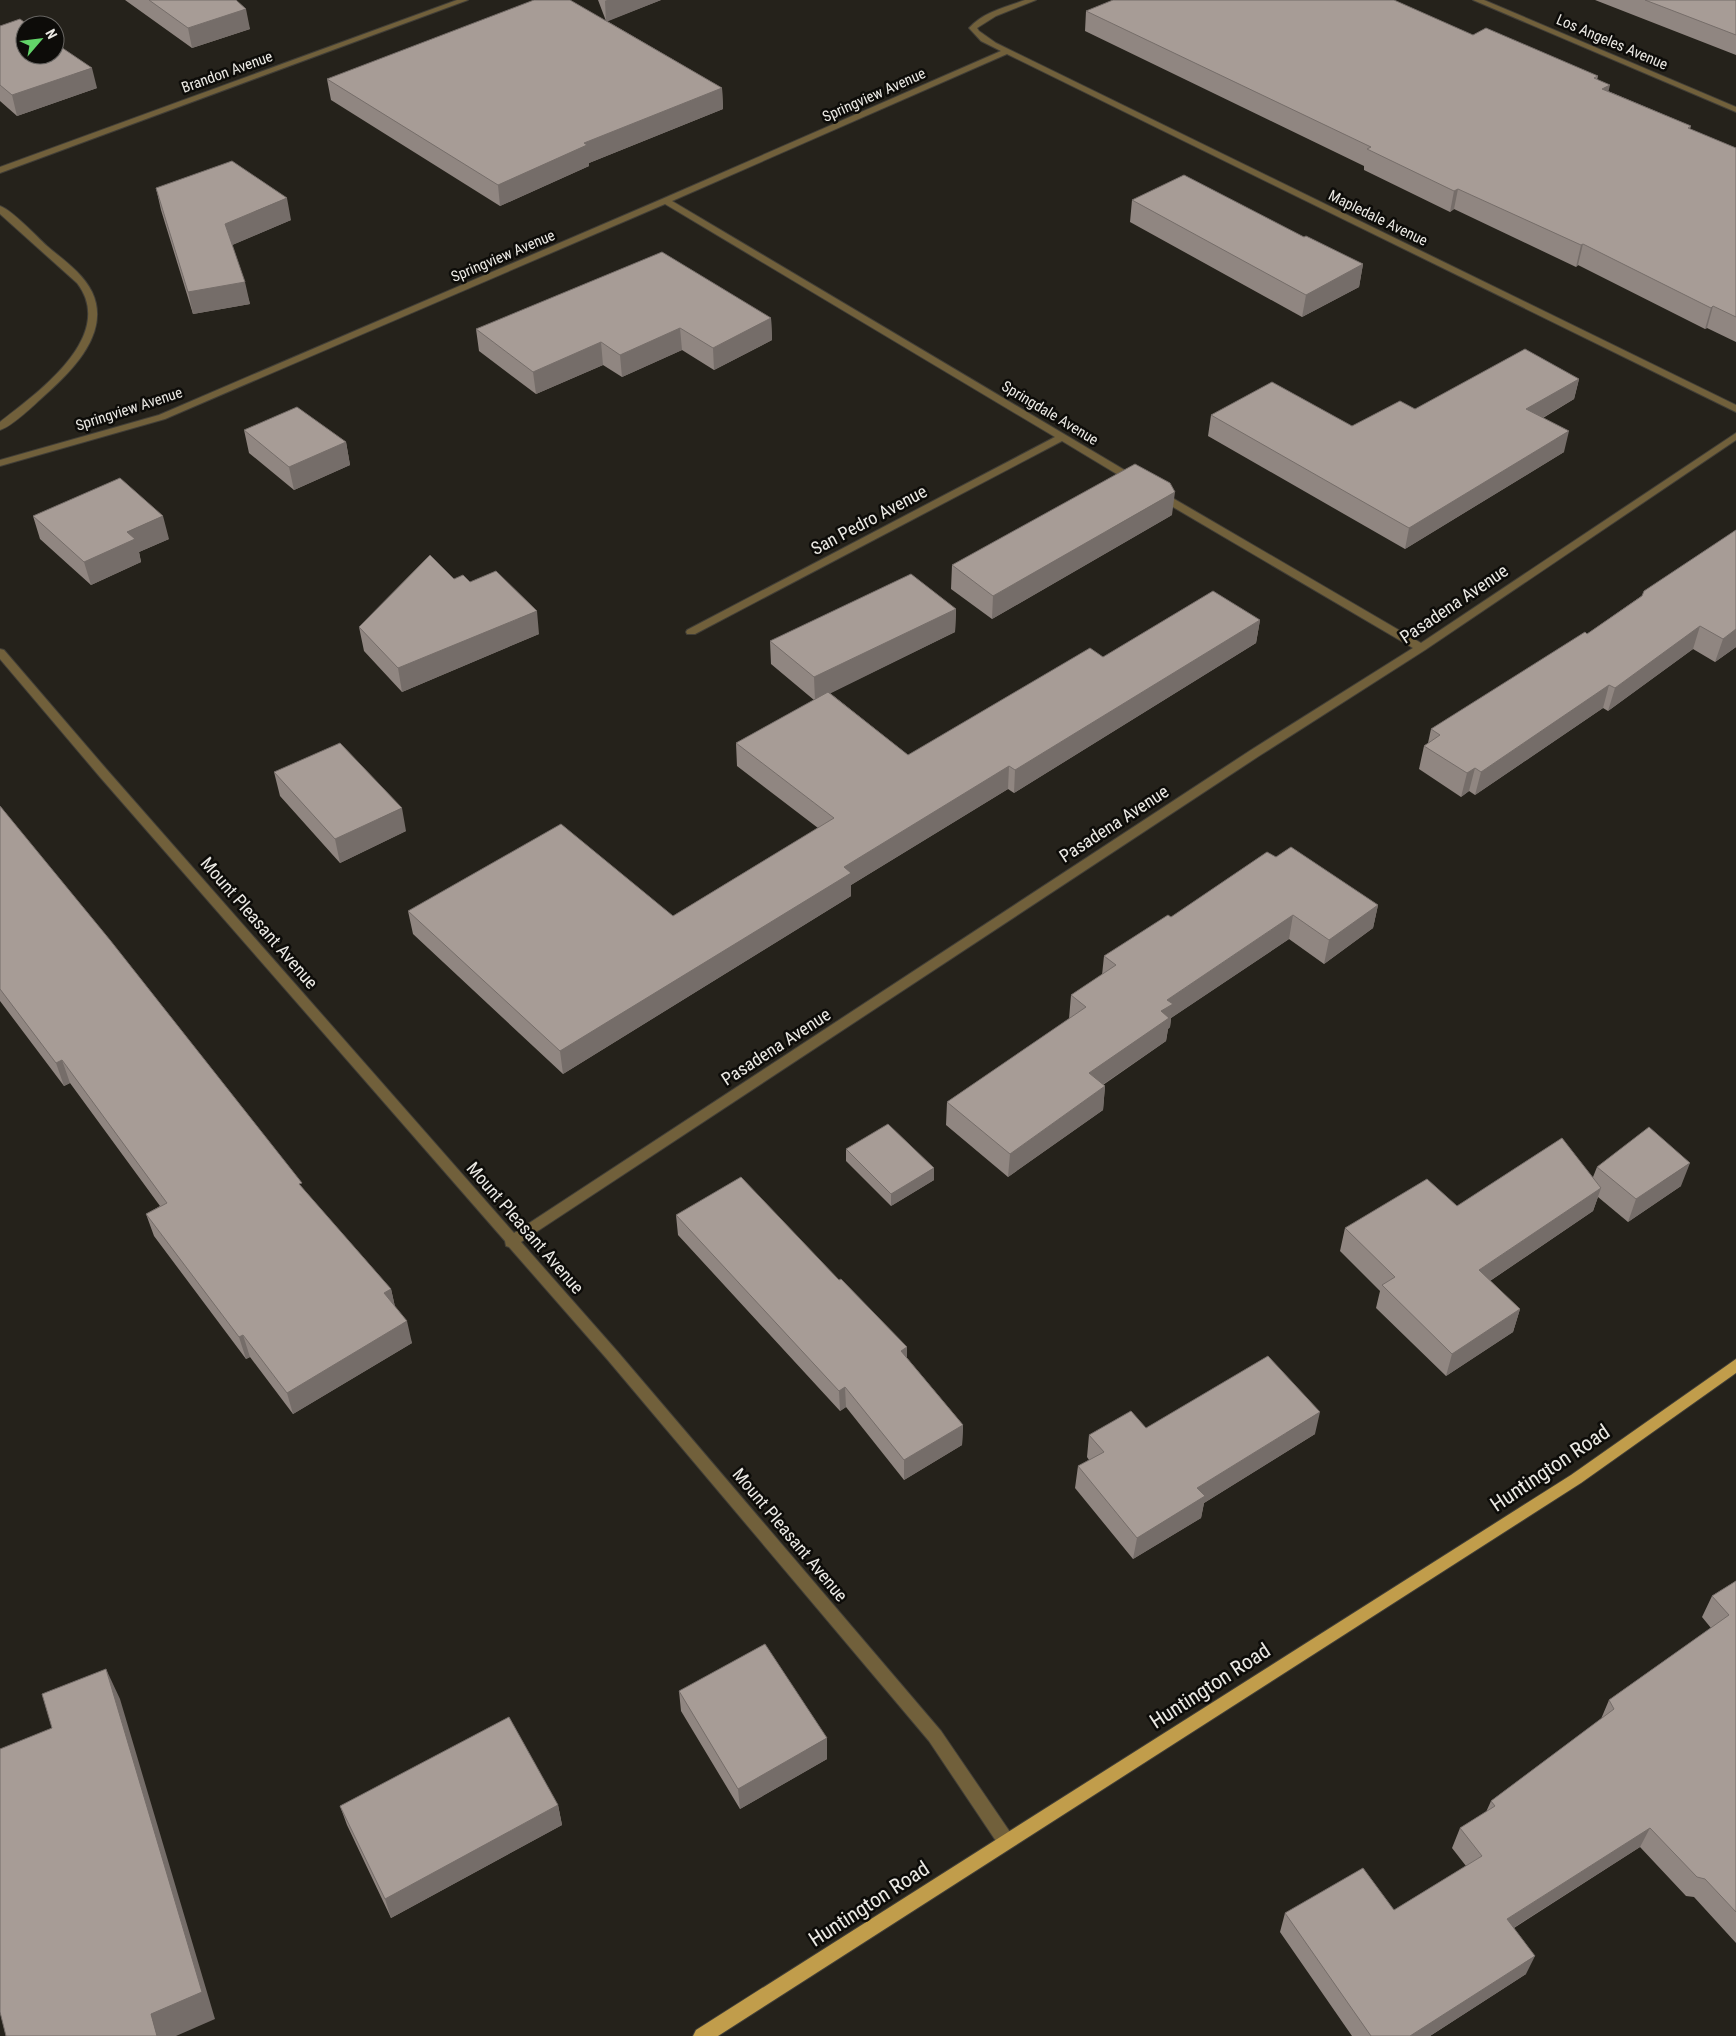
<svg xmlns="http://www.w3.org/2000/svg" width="1736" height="2036" font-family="'Roboto Condensed',sans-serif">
  <rect width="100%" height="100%" fill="#25221b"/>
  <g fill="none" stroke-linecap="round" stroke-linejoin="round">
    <defs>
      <path id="minor" d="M 457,0 L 468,0 L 0,173 L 0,167 Z
        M 1025,0 L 1036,0 L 996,16 L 977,28 L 979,31 L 996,43 L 1736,405 L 1736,412 L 1007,54 L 672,201 L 1138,478 L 1138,482 L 1130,482 L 1062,441 L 695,634 L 687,634 L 686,632 L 687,630 L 1055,437 L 665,204 L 165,419 L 0,466 L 0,460 L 159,415 L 662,199 L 1001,51 L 981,41 L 969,28 C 983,12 1006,7 1025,0 Z
        M 1473,0 L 1484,0 L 1736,107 L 1736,112 Z
        M 0,206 C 12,210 36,236 47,246 C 62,259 83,273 92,292 C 111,332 73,370 45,395 C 34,405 13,426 0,430 L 0,422 C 36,394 118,336 77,283 L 0,214 Z
        M 1736,433 L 1736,440 L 1425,650 L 1259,756 L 521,1242 L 617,1351 L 941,1731 L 1012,1835 L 1014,1841 L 1012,1847 L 1006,1849 L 1000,1847 L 929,1741 L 607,1359 L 509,1247 L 506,1246 L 505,1241 L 100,777 L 0,659 L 0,649 L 4,650 L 108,771 L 514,1233 L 1251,750 L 1413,648 L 1156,497 L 1156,493 L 1164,493 L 1421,643 Z"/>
      <path id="major" d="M 1736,1359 L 1736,1373 L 1581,1483 L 718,2036 L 693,2036 L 696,2030 L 1571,1475 Z"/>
    </defs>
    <!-- minor casing -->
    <use href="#minor" stroke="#413e37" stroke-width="2"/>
    <!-- major casing -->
    <use href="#major" stroke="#413e37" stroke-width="2"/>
    <!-- minor -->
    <use href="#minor" fill="#71603b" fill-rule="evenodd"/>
    <!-- major -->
    <use href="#major" fill="#c19d4b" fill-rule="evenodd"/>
  </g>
  <!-- wall -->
  <path fill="#908681" d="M 125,0 L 236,0 L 250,29 L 192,48 Z
    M 598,0 L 661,0 L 607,21 L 722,88 L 723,109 L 589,163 L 589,166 L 500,206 L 331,100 L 327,79 L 606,21 Z
    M 1595,0 L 1736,0 L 1736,55 Z
    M 1086,11 L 1473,35 L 1598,76 L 1597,80 L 1608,91 L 1691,126 L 1690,129 L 1736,148 L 1736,342 L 1707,328 L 1705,329 L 1578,265 L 1576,267 L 1454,209 L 1450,212 L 1364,170 L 1364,166 L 1085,31 Z
    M 0,26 L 97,88 L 17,116 L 0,101 Z
    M 156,188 L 291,220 L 232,245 L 250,304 L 193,314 L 161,210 Z
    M 1132,200 L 1304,237 L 1363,264 L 1359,287 L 1302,317 L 1130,222 Z
    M 771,318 L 772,340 L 714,370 L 682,350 L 622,377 L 603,365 L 536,394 L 479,351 L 476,329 Z
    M 1579,379 L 1574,399 L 1543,418 L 1564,452 L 1405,549 L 1208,436 L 1211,415 L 1352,426 L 1415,409 Z
    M 244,430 L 346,442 L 350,465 L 294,490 L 249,453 Z
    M 1172,515 L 992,619 L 951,589 L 952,565 Z
    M 33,516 L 169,539 L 139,552 L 141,562 L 91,585 L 40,539 Z
    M 1736,530 L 1736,647 L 1715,662 L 1693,649 L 1608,711 L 1603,708 L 1475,795 L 1469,791 L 1461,797 L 1419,769 L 1424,746 L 1428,743 L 1431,729 L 1587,634 Z
    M 454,579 L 470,582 L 539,634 L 402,692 L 364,651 L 359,627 Z
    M 956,609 L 955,632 L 830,693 L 908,755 L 1103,657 L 1260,620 L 1256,643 L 1014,793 L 1008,789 L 851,885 L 851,896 L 563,1074 L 413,934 L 408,911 L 673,916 L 818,828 L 737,766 L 736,743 L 814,700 L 771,664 L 770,641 Z
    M 274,772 L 406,831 L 340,863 L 280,796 Z
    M 0,806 L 304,1190 L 391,1289 L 395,1307 L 412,1343 L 293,1414 L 250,1357 L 246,1359 L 154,1236 L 146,1214 L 160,1206 L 70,1083 L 64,1086 L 0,1001 Z
    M 1378,905 L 1373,928 L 1324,964 L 1289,939 L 1171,1018 L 1170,1027 L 1168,1029 L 1166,1041 L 1103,1085 L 1105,1086 L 1103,1110 L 1008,1177 L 946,1125 L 947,1102 L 1069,1019 L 1071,995 L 1102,975 L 1104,956 L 1171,917 Z
    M 846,1149 L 934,1180 L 891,1206 L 846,1161 Z
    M 1597,1167 L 1681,1186 L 1628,1222 L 1598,1197 L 1593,1211 L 1490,1281 L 1520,1309 L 1513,1332 L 1446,1376 L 1376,1308 L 1380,1291 L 1340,1251 L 1345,1228 L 1457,1206 L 1593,1177 Z
    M 676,1215 L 839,1280 L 907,1347 L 907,1358 L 963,1425 L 962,1445 L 904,1480 L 846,1407 L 840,1411 L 678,1235 Z
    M 1146,1428 L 1315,1434 L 1204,1503 L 1201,1518 L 1133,1559 L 1075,1488 L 1078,1466 L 1089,1460 L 1087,1457 L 1089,1435 Z
    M 1736,1581 L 1736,1943 L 1694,1897 L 1686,1896 L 1640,1847 L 1514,1928 L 1526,1974 L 1430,2036 L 1352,2036 L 1280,1932 L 1285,1913 L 1394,1910 L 1466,1866 L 1452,1848 L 1460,1828 L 1486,1812 L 1491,1801 L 1601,1719 L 1609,1700 L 1711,1628 L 1702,1617 L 1712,1596 Z
    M 679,1691 L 827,1759 L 740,1809 L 681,1711 Z
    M 558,1805 L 562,1825 L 391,1918 L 347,1825 L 340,1806 Z"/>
  <!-- shaded-wall -->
  <path fill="#756d69" d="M 607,0 L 661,0 L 606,22 L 605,1 Z
    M 246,9 L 250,29 L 192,48 L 188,28 Z
    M 92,68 L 97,88 L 17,116 L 12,95 Z
    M 1610,85 L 1605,106 L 1602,89 Z
    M 722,88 L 723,109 L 589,163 L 589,166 L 500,206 L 498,185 L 584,143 Z
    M 1458,189 L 1454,209 L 1450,212 L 1454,191 Z
    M 287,198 L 291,220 L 230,246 L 225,224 Z
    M 1583,244 L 1578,265 L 1576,267 L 1581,245 Z
    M 1363,264 L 1359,287 L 1302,317 L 1306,295 Z
    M 245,282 L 250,304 L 193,314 L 188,292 Z
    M 1713,306 L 1707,328 L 1705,329 L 1711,308 Z
    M 771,318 L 772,340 L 714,370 L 713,348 Z
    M 680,328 L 682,350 L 622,377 L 620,355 Z
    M 601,342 L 603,365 L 536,394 L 533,372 Z
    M 1579,379 L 1574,399 L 1522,430 L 1526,409 Z
    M 1569,431 L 1564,452 L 1405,549 L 1409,528 Z
    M 346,442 L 350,465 L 294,490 L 289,467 Z
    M 1175,492 L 1172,515 L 992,619 L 993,596 Z
    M 163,516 L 169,539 L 139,552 L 141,562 L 91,585 L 84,562 L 127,532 Z
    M 956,609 L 955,632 L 815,701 L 814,677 Z
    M 537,611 L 539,634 L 402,692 L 398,668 Z
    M 1260,620 L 1256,643 L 1014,793 L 1015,770 Z
    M 1700,626 L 1693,649 L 1608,711 L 1615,688 Z
    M 1736,629 L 1736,647 L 1715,662 L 1723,639 Z
    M 1609,685 L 1603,708 L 1475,795 L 1481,772 Z
    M 1009,766 L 1008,789 L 851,885 L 851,896 L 563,1074 L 560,1051 L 844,867 Z
    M 1475,768 L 1469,791 L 1461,797 L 1467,773 Z
    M 402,808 L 406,831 L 340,863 L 335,839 Z
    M 1378,905 L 1373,928 L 1324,964 L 1329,940 Z
    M 1293,915 L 1289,939 L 1171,1018 L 1170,1027 L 1168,1029 L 1166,1041 L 1086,1096 L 1089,1073 L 1161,1011 L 1167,1000 Z
    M 62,1060 L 70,1083 L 64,1086 L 56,1063 Z
    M 1105,1086 L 1103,1110 L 1008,1177 L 1010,1154 Z
    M 1690,1163 L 1681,1186 L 1628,1222 L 1636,1199 Z
    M 934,1168 L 934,1180 L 891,1206 L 891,1194 Z
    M 1601,1188 L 1593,1211 L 1472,1293 L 1479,1270 Z
    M 391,1289 L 396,1311 L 384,1293 Z
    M 1520,1309 L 1513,1332 L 1446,1376 L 1452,1354 Z
    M 407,1321 L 412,1343 L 293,1414 L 287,1393 Z
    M 243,1335 L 250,1357 L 246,1359 L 239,1337 Z
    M 907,1347 L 907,1367 L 901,1351 Z
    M 845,1387 L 846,1407 L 840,1411 L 839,1391 Z
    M 1320,1412 L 1315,1434 L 1204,1503 L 1201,1518 L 1133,1559 L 1137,1538 L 1197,1488 Z
    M 963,1425 L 962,1445 L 904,1480 L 904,1460 Z
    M 106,1669 L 120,1699 L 215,2019 L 176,2036 L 157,2036 L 151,2014 Z
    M 827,1738 L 827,1759 L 740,1809 L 738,1789 Z
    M 558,1805 L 562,1825 L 391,1918 L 385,1899 Z
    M 1650,1828 L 1640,1847 L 1499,1937 L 1507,1919 Z
    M 1535,1956 L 1526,1974 L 1430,2036 L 1410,2036 Z"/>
  <!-- building -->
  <path fill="#a79c96" stroke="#756d69" d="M 149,0 L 236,0 L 246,9 L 188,28 Z
    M 534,0 L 570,0 L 722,88 L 584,143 L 587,145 L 498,185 L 327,79 Z
    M 1113,0 L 1394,0 L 1473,35 L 1486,28 L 1598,76 L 1594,78 L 1610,85 L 1602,89 L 1691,126 L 1688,128 L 1736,148 L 1736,317 L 1713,306 L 1711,308 L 1583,244 L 1581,245 L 1458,189 L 1454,191 L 1367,149 L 1371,147 L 1086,11 Z
    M 1645,0 L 1736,0 L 1736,35 Z
    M 20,19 L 28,25 L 25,25 L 25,55 L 55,55 L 55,43 L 92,68 L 12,95 L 0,85 L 0,26 Z
    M 232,161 L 287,198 L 225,224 L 245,282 L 188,292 L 156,188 Z
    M 1184,175 L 1304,237 L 1306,236 L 1363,264 L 1306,295 L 1132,200 Z
    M 662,252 L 771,318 L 713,348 L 680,328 L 620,355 L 601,342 L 533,372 L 476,329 Z
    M 1525,349 L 1579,379 L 1526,409 L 1569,431 L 1409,528 L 1211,415 L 1272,382 L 1352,426 L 1400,401 L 1415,409 Z
    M 297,407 L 346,442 L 289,467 L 244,430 Z
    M 1135,464 L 1170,483 L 1175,492 L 993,596 L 952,565 Z
    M 120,478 L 163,516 L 127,532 L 135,539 L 84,562 L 33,516 Z
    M 1736,530 L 1736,629 L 1723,639 L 1700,626 L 1615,688 L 1609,685 L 1481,772 L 1475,768 L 1467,773 L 1424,746 L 1440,735 L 1431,729 L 1585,632 L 1587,634 L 1642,596 L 1644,591 Z
    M 430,555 L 454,579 L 463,575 L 470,582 L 496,571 L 537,611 L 398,668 L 359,627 Z
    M 911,574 L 956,609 L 814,677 L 770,641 Z
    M 1213,591 L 1260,620 L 1015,770 L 1009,766 L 844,867 L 851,873 L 560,1051 L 408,911 L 561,824 L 673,916 L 834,818 L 736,743 L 828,692 L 908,755 L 1090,648 L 1103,657 Z
    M 340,743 L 402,808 L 335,839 L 274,772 Z
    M 0,806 L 110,940 L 302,1183 L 299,1184 L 391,1289 L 384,1293 L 407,1321 L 287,1393 L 243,1335 L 239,1337 L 146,1214 L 167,1203 L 62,1060 L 56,1063 L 0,989 Z
    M 1291,847 L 1378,905 L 1329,940 L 1293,915 L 1167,1000 L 1173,1004 L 1161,1011 L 1169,1018 L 1089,1073 L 1105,1086 L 1010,1154 L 947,1102 L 1086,1007 L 1071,995 L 1116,965 L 1104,956 L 1168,915 L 1171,917 L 1267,852 L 1276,857 Z
    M 888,1124 L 934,1168 L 891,1194 L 846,1149 Z
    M 1649,1127 L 1690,1163 L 1636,1199 L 1597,1167 Z
    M 1562,1138 L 1601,1188 L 1479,1270 L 1520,1309 L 1452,1354 L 1382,1285 L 1395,1277 L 1345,1228 L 1427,1179 L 1457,1206 Z
    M 741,1177 L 839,1280 L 841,1279 L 907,1347 L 901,1351 L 963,1425 L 904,1460 L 845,1387 L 839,1391 L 676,1215 Z
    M 1268,1356 L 1320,1412 L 1197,1488 L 1205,1496 L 1137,1538 L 1078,1466 L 1104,1452 L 1089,1435 L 1131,1411 L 1146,1428 Z
    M 1736,1581 L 1736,1912 L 1705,1879 L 1697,1877 L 1650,1828 L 1507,1919 L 1535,1956 L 1410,2036 L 1371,2036 L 1285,1913 L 1363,1868 L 1394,1910 L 1482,1856 L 1460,1828 L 1495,1806 L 1491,1801 L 1614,1709 L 1609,1700 L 1729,1615 L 1712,1596 Z
    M 765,1644 L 827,1738 L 738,1789 L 679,1691 Z
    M 106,1669 L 202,1992 L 151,2014 L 157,2036 L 6,2036 L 0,2012 L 0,1749 L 52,1728 L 42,1694 Z
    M 509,1717 L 558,1805 L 385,1899 L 340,1806 Z"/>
  <g text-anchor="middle" stroke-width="5" stroke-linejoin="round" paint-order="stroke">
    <!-- far-street labels -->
    <g font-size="15" fill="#ebe9e4" stroke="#0d0c09">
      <text transform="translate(1612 42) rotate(23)" y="5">Los Angeles Avenue</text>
      <text transform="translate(227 72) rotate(-20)" y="5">Brandon Avenue</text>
      <text transform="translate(874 95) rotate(-24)" y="5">Springview Avenue</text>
      <text transform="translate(1378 218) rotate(26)" y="5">Mapledale Avenue</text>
      <text transform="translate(503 256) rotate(-23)" y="5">Springview Avenue</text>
      <text transform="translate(129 409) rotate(-18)" y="5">Springview Avenue</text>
      <text transform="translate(1050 413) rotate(31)" y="5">Springdale Avenue</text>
    </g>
    <!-- street labels -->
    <g font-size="18" fill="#ebe9e4" stroke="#0d0c09">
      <text transform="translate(869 520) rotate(-28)" y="6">San Pedro Avenue</text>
      <text transform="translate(1454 604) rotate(-34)" y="6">Pasadena Avenue</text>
      <text transform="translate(1114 824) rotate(-33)" y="6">Pasadena Avenue</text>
      <text transform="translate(259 923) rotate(49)" y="6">Mount Pleasant Avenue</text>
      <text transform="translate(776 1047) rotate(-33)" y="6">Pasadena Avenue</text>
      <text transform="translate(525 1228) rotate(49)" y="6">Mount Pleasant Avenue</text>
      <text transform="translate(790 1535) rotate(50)" y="6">Mount Pleasant Avenue</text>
    </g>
    <!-- near-street labels -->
    <g font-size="21" fill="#ebe9e4" stroke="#0d0c09">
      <text transform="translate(1550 1468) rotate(-34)" y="7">Huntington Road</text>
      <text transform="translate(1210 1686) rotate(-33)" y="7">Huntington Road</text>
      <text transform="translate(869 1904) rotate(-33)" y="7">Huntington Road</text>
    </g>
  </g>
  <!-- north arrow -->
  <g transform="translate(40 40) rotate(62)"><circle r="24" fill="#0d0c09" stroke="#666461"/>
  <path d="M0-4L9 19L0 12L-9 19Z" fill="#62d469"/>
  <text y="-8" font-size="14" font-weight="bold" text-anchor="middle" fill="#ebe9e4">N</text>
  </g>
</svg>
